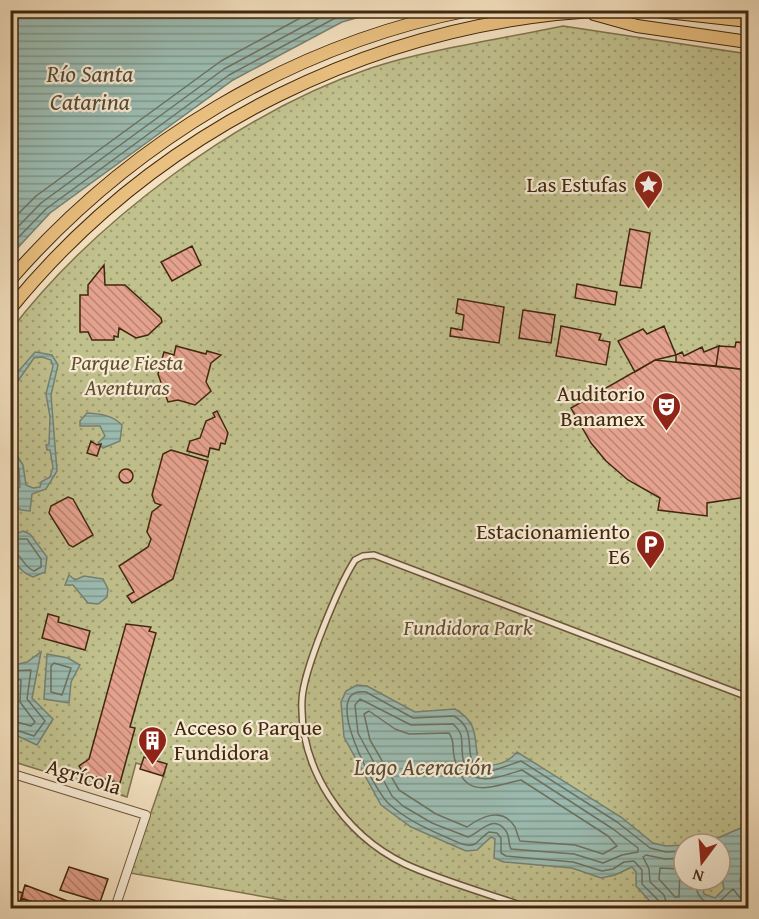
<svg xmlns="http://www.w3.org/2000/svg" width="759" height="919" font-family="'Gentium Book Plus',serif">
  <defs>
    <pattern id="green-dots" width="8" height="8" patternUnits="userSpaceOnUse" patternTransform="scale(1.5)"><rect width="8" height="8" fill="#c1c18e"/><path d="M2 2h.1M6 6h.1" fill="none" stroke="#9e9d72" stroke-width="1.8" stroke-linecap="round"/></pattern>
    <pattern id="water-rules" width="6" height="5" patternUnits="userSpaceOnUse" patternTransform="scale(1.5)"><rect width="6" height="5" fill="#9cbdb3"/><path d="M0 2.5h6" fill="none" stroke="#819a90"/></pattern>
    <pattern id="building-back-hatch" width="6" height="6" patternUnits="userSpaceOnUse" patternTransform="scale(1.5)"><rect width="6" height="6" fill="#e4a18d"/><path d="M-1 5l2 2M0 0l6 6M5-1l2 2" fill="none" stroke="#ba8372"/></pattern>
  </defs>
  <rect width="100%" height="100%" fill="#f4e1c0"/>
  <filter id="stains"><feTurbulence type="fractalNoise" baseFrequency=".00333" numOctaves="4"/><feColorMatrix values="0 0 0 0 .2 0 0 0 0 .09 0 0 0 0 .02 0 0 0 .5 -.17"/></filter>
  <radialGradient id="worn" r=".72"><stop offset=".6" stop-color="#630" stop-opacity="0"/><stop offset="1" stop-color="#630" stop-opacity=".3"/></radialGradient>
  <!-- green -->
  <path fill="url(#green-dots)" stroke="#81744e" stroke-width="1.5" fill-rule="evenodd" d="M 563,26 L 748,54 L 748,908 L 328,908 L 130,873 L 165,772 L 136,763 L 127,797 L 11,761 L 10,331 C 94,221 240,112 371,68 C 429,49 502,39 563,26 ZM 684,844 L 720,844 L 720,880 L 684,880 Z"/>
  <!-- water -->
  <path fill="url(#water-rules)" stroke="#788171" stroke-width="1.5" d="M 11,10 L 381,10 L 381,11 L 342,22 L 233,80 L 50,213 L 11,255 Z
    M 35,352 L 52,355 L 58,365 L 51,395 L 57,471 L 46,489 L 32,494 L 30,511 L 21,510 L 11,504 L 11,494 L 20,487 L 19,469 L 11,455 L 11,412 L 15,424 L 18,424 L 13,449 L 23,465 L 26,485 L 33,488 L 40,487 L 41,482 L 50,477 L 53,467 L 50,450 L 47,450 L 46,445 L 49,444 L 50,417 L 46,394 L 53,366 L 51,360 L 42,357 L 34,358 L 11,391 L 11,380 Z
    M 87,413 C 101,414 112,415 122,425 L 120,441 L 103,448 L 98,443 L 105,436 L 100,426 L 80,426 L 80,421 Z
    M 23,531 L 30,534 L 47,557 L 45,572 L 33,577 C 15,570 10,553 11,536 Z
    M 69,575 L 75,580 L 84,576 L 103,579 L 108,589 L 107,597 L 98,604 L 88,603 L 73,585 L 65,585 Z
    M 41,652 L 32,698 L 53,719 L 37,745 L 11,733 L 10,666 L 27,662 Z
    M 47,654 L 68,658 L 80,665 L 71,682 L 69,703 L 44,699 Z
    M 357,685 L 367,686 L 415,712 L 455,709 C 481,724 473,741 479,764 C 493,768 508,763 517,752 L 621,817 L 653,843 L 666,846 L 684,845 L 684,880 L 701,880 L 704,894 L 715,898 L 724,889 L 720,868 L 720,844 L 699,844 C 717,841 731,830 748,826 L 748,864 L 744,866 L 740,880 L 742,891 L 748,896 L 748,908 L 656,908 L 636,886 L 636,872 L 632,867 L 615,875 L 601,878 L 572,868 L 504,862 L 494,858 L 495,839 L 491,837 L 477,850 L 466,851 L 411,827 L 381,805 L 344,737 L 341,702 L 346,691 Z"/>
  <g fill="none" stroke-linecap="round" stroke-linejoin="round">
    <!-- shore -->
    <path stroke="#6e7260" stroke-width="1.5" d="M 10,222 L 36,196 L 221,61 L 315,10
      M 10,235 L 41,203 L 224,69 L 334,10
      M 10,246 L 46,209 L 229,75 L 339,16 L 359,10
      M 10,539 L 27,539 L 41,559 L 41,567 L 34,571 C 23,567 22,553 10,551
      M 54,663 L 71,668 L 62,695 L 51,692 L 51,666 Z
      M 10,671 L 31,670 L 27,699 L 45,721 L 34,736 L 10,728
      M 10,678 L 21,680 L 20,702 L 35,722 L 31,726 L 10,720
      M 360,699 L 411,725 L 453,724 C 462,732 462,737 462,749 C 463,792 496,778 522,770 L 613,829 L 638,848 L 638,852 L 622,855 L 603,863 L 574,854 L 511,849 C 508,844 510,837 506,831 C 493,813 480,833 468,837 L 432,823 L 403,806 L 392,796 L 358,733 L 355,705 Z
      M 369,711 L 395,729 L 409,734 L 449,733 C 455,741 452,747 454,756 C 463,801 489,787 521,780 L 608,836 L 617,846 L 603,854 L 575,845 L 520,841 C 518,837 517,832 515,827 C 502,806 481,817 467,827 L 436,814 L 399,790 L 370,740 L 364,714 Z
      M 660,868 L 680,869 L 679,897 L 675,897 L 659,879 Z
      M 695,880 C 696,895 702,905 718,903 L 733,889 L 741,899 L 748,901
      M 661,908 L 658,900 L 642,884 L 642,870 L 634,861 L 624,862 L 613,869 L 602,871 L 573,862 L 506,856 L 501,853 L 501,838 L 497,833 L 489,832 C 484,835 479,841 475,844 C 467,848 455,841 448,838 C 427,829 405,819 388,803 C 374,789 318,686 366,692 L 413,718 L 454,716 C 479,731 462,752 477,769 L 489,772 L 521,761 L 617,822 L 650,848 L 666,852 L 684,851
      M 668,908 L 664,895 L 650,882 L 649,869 L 643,857 L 646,855 L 665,859 L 684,858"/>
  </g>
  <!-- building -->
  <path fill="url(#building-back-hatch)" stroke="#41270e" stroke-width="1.5" d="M 630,229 L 650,233 L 641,288 L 620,285 Z
    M 192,246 L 201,265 L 172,281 L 161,262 Z
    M 104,265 L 105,285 L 125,285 L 161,318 L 162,322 L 148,335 L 136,338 L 119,328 L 118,337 L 114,336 L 114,340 L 92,340 L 88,332 L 80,332 L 80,295 L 88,295 L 88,285 Z
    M 577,284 L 617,292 L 615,305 L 575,298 Z
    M 458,299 L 504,307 L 499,343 L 450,336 L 451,328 L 462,330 L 464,315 L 456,313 Z
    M 523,310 L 555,315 L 551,343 L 519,338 Z
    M 561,326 L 601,334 L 599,340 L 610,342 L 606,365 L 556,356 Z
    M 664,326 L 676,355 L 655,360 L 635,372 L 618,341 L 643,329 L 647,334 Z
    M 736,342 L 748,343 L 748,370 L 716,366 L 719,346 L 735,347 Z
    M 176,346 L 206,354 L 207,351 L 221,355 L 211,363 L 206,382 L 211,391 L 195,405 L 178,400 L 168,402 L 158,374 L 164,352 L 174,355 Z
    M 719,346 L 716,366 L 676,362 L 676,355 L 682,352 L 684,356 L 702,347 L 704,352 Z
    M 655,360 L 748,370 L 748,494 L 740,498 L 707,503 L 707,516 L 658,510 L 660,498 L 628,480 L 606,461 L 591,443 L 571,408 Z
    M 217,411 L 228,433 L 225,444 L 221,443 L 219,450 L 210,448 L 208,457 L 187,451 L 190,441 L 200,438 L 206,421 L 215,417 L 213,413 Z
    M 91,441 L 97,445 L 101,444 L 97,456 L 87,453 Z
    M 171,450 L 208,461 L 173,579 L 132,603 L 127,596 L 134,592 L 119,566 L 148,547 L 151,539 L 147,532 L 152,512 L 161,505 L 155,503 L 152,495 L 163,454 Z
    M119 476a7 7 0 1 1 14 0a7 7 0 1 1-14 0Z
    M 68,497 L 73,499 L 93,535 L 73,547 L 69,545 L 49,513 L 51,506 Z
    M 48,614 L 59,617 L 58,622 L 90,631 L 85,650 L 42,638 Z
    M 126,624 L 151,627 L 149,631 L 156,633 L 130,727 L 135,728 L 120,783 L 84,774 L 79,766 L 89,759 Z
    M 144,757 L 167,764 L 163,776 L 140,769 Z
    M 69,867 L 108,879 L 100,902 L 60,890 Z
    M 25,885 L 86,908 L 51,908 L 21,898 Z
    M 10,889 L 23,893 L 19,908 L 10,908 Z
    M 21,898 L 40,905 L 39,908 L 19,908 Z"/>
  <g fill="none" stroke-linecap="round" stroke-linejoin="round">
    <defs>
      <path id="pedestrian" d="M 529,908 C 489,894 442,881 405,864 C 343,834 299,768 302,700 C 303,671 339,585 355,560 L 363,556 L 374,555 L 748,697"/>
      <path id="minor" d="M 10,773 L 146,815 L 115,908"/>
      <path id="trunk" d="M 649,10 L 748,21
        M 594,14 L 637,26 L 748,42
        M 10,280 C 129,143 291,45 469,10
        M 10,309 C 158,127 380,19 613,10"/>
    </defs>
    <!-- pedestrian casing -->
    <use href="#pedestrian" stroke="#6e563a" stroke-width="8"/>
    <!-- minor casing -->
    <use href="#minor" stroke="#6e563a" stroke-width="10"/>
    <!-- trunk casing -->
    <use href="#trunk" stroke="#41270e" stroke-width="14"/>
    <!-- pedestrian -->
    <use href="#pedestrian" stroke="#f8ecd6" stroke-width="5"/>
    <!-- minor -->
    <use href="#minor" stroke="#f8ecd6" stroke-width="8"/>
    <!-- trunk -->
    <use href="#trunk" stroke="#eac080" stroke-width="12"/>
  </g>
  <!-- icons -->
  <defs>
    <symbol id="sight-pin" viewBox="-11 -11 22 30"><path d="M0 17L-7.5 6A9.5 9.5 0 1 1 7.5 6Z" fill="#8f2418" stroke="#f8ecd6"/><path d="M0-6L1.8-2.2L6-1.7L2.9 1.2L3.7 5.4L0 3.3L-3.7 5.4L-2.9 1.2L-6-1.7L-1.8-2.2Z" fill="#fff"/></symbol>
    <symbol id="theatre-pin" viewBox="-11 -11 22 30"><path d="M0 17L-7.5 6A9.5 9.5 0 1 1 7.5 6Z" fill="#8f2418" stroke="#f8ecd6"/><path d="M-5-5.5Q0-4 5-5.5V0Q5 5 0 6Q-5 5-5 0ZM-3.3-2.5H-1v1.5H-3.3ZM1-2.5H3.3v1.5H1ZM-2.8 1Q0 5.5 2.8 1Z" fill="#fff"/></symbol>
    <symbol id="parking-pin" viewBox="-11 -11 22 30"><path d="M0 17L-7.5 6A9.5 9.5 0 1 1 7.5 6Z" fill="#8f2418" stroke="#f8ecd6"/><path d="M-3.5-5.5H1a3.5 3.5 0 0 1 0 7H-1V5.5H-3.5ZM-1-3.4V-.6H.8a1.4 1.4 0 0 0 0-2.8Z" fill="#fff"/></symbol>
    <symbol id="building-pin" viewBox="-11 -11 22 30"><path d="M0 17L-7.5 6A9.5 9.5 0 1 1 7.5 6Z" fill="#8f2418" stroke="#f8ecd6"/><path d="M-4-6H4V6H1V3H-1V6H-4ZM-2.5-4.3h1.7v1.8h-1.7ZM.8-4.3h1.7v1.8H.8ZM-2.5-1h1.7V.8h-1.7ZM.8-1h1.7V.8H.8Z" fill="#fff"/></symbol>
  </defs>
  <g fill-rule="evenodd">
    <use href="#sight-pin" x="632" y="168" width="33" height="45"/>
    <use href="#theatre-pin" x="650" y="390" width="33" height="45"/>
    <use href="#parking-pin" x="634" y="528" width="33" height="45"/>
    <use href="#building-pin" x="136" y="724" width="33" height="45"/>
  </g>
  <g text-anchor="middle" stroke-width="4.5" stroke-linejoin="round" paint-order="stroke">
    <!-- poi labels -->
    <g font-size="22" fill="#41270e" stroke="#f8ecd6" text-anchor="end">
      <text x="627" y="192">Las Estufas</text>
      <text x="645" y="401">Auditorio<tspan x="645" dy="25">Banamex</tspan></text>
      <text x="630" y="539">Estacionamiento<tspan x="630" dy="25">E6</tspan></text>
      <text x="174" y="735" text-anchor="start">Acceso 6 Parque<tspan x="174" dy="25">Fundidora</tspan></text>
    </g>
    <!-- park labels -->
    <g font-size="22" font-style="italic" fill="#614e2e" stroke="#f8ecd6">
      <text x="127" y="370">Parque Fiesta<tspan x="127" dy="25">Aventuras</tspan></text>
      <text x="468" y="635">Fundidora Park</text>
    </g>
    <!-- street labels -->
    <g font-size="22" fill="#41270e" stroke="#f8ecd6">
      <text transform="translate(84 776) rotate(17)" y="8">Agrícola</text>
    </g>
    <!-- water labels -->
    <g font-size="24" font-style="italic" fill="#584c37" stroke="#f8ecd6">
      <text x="90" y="82">Río Santa<tspan x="90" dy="28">Catarina</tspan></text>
      <text x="423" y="775">Lago Aceración</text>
    </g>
  </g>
  <!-- margin -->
  <rect width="759" height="919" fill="none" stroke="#f4e1c0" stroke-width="36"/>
  <rect x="12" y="12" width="735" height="895" fill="none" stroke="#41270e" stroke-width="3"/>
  <rect x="18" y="18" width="723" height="883" fill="none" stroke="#41270e" stroke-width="1.5"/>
  <!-- north arrow -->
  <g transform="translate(702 862) rotate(196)"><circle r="28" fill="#f8ecd6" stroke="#af9d86" stroke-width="1.5"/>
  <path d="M0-4.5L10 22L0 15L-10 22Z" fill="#8f2418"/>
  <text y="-9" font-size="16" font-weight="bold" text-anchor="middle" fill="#41270e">N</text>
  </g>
  <rect width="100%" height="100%" filter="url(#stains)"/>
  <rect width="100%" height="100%" fill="url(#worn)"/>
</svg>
